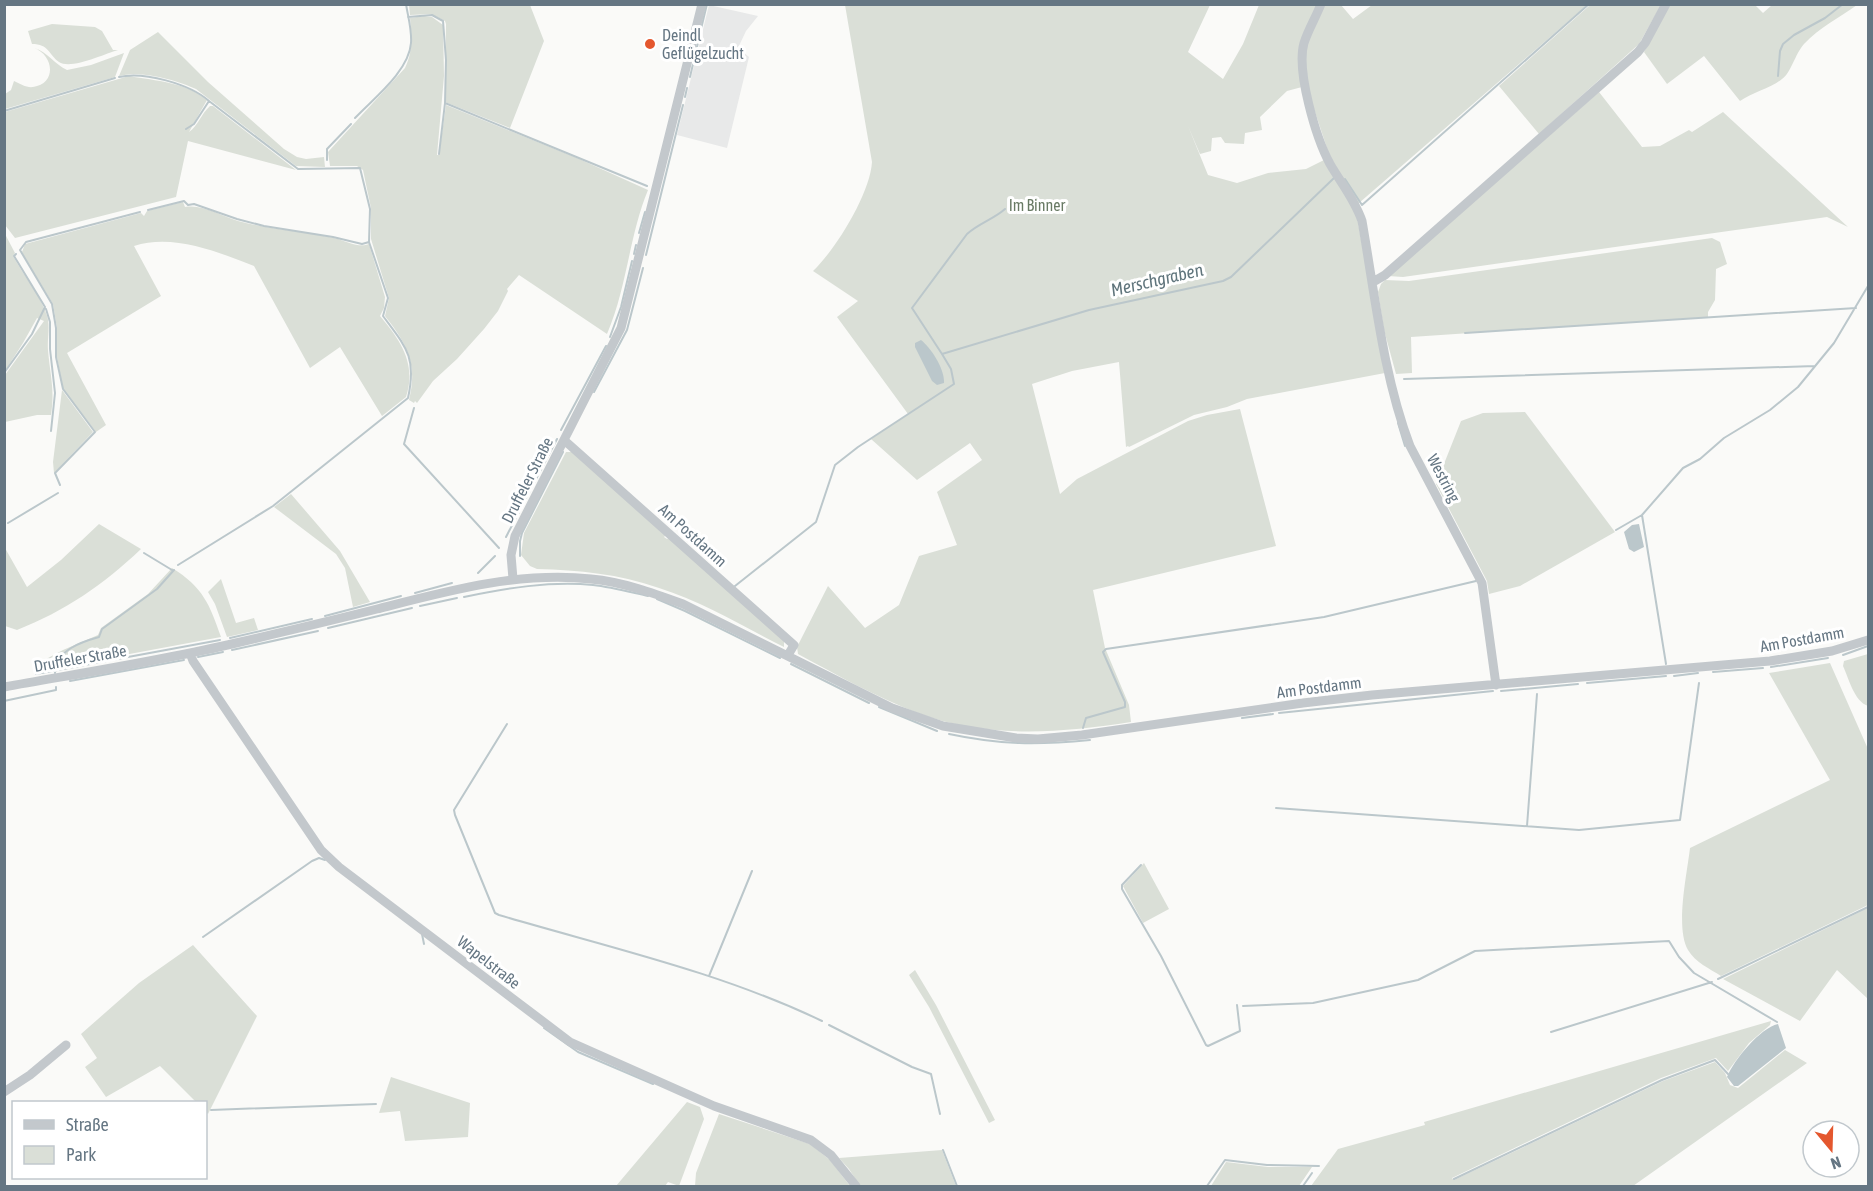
<svg xmlns="http://www.w3.org/2000/svg" width="1873" height="1191" font-family="'Asap Condensed',sans-serif">
  <rect width="100%" height="100%" fill="#fafaf8"/>
  <!-- built -->
  <path fill="#e8e9e9" d="M 709,5 L 758,16 L 746,31 L 738,48 L 749,57 L 727,148 L 677,135 Z"/>
  <!-- green -->
  <path fill="#dadfd7" d="M 409,5 L 530,5 L 544,41 L 510,128 L 445,102 L 446,24 L 445,21 L 431,14 L 410,15 Z
    M 845,5 L 1210,5 L 1188,52 L 1223,79 L 1243,44 L 1259,5 L 1318,5 L 1302,41 L 1302,87 L 1287,91 L 1260,117 L 1262,130 L 1245,133 L 1244,144 L 1225,143 L 1221,137 L 1212,138 L 1211,151 L 1200,154 L 1188,126 L 1208,175 L 1237,183 L 1268,173 L 1306,169 L 1330,157 L 1310,97 L 1304,51 L 1322,5 L 1341,5 L 1353,19 L 1372,5 L 1587,5 L 1359,203 L 1357,217 L 1385,373 L 1247,399 L 1227,407 L 1194,415 L 1129,447 L 1128,446 L 1126,447 L 1119,362 L 1072,371 L 1032,384 L 1060,494 L 1077,479 L 1188,421 L 1207,415 L 1240,409 L 1276,546 L 1093,590 L 1105,648 L 1129,705 L 1131,722 C 1060,733 987,739 918,713 C 876,697 837,675 798,654 L 797,647 L 828,586 L 865,628 L 899,605 L 919,556 L 957,545 L 937,492 L 982,460 L 970,443 L 917,480 L 871,439 L 908,414 L 837,317 L 858,301 L 813,271 C 836,249 870,194 872,162 Z
    M 1590,5 L 1661,5 L 1639,44 L 1539,134 L 1499,86 Z
    M 1670,5 L 1755,5 L 1763,13 L 1772,5 L 1857,5 C 1840,17 1819,28 1804,44 C 1795,54 1791,73 1782,79 C 1773,87 1752,93 1740,101 L 1704,56 L 1667,84 L 1644,52 Z
    M 424,16 L 432,17 L 443,25 L 444,76 L 437,155 L 439,155 L 446,105 L 577,158 L 648,190 C 629,236 627,288 607,334 L 519,275 L 507,289 L 508,291 L 498,311 L 484,329 L 457,359 L 433,381 L 417,403 L 415,401 L 414,403 L 409,400 C 418,364 407,344 385,316 L 389,298 L 371,239 L 371,208 L 363,170 L 357,166 L 330,166 L 328,152 L 405,68 C 413,51 412,37 410,18 Z
    M 52,24 L 95,27 L 102,31 L 113,50 L 118,50 C 104,54 71,70 59,62 C 48,54 49,44 32,44 L 28,31 Z
    M 158,32 L 208,82 L 284,149 L 297,157 L 306,159 L 324,157 L 325,167 L 296,166 L 196,89 C 177,80 140,70 119,76 L 130,50 Z
    M 34,48 C 48,52 54,64 67,70 L 91,65 L 124,53 L 115,77 L 5,109 L 5,94 L 11,90 L 14,81 C 20,84 27,88 33,87 C 57,84 54,55 34,48 Z
    M 129,76 C 157,81 185,82 207,100 L 189,132 C 198,126 201,114 210,106 L 213,106 L 296,170 L 188,141 L 176,197 L 15,238 L 5,225 L 5,112 Z
    M 1599,92 L 1642,147 L 1660,146 L 1689,130 L 1692,132 L 1723,112 L 1848,227 L 1827,217 L 1403,277 L 1388,276 Z
    M 183,202 L 185,207 C 203,204 221,216 238,221 C 271,230 305,231 338,239 C 347,242 360,248 369,244 L 385,297 L 384,308 L 380,316 C 400,340 417,363 406,397 L 382,416 L 340,347 L 310,368 L 254,266 C 218,252 173,233 134,246 L 161,296 L 67,353 L 106,425 L 96,432 L 63,389 L 57,357 L 57,328 L 53,304 L 24,256 L 22,252 L 25,244 L 141,213 L 144,216 L 147,211 Z
    M 5,234 L 15,253 L 13,256 C 24,276 38,292 46,313 C 51,324 47,338 48,350 C 50,375 55,389 51,415 L 37,415 L 5,422 L 5,375 L 44,321 L 37,318 L 23,343 L 5,371 Z
    M 1712,238 L 1720,242 L 1727,264 L 1716,269 L 1715,300 L 1708,312 L 1708,317 L 1411,337 L 1412,373 L 1396,374 L 1384,330 L 1378,292 L 1381,284 L 1385,280 L 1409,281 Z
    M 62,390 L 93,432 L 54,473 L 53,462 Z
    M 1525,412 L 1615,532 L 1520,586 L 1489,594 L 1487,581 L 1436,484 L 1461,421 L 1483,413 Z
    M 566,452 L 572,452 L 666,535 L 664,537 L 667,539 L 669,538 L 784,640 L 784,647 C 744,627 703,602 659,588 C 619,574 579,570 537,569 L 530,566 L 521,555 L 524,533 Z
    M 291,494 L 340,551 L 370,602 L 353,607 L 345,568 L 336,554 L 274,507 Z
    M 99,524 L 141,549 C 103,585 65,611 17,630 L 5,626 L 5,548 L 27,587 L 61,560 Z
    M 172,568 C 203,587 210,605 221,637 L 38,671 L 35,665 L 63,650 L 98,635 L 101,628 L 148,594 Z
    M 221,579 L 236,623 L 254,618 L 258,630 L 227,637 L 215,604 L 208,592 Z
    M 1868,654 L 1868,706 C 1854,701 1849,679 1843,666 L 1844,661 Z
    M 1830,663 L 1868,749 L 1868,905 L 1721,976 C 1710,969 1695,962 1688,950 C 1675,928 1687,874 1690,848 L 1830,780 L 1769,673 Z
    M 1144,863 L 1169,909 L 1143,923 L 1123,886 Z
    M 1868,908 L 1868,999 L 1837,970 L 1800,1021 L 1723,979 Z
    M 193,945 L 257,1016 L 208,1114 L 206,1112 L 206,1102 L 196,1102 L 160,1066 L 106,1097 L 85,1067 L 97,1058 L 81,1034 L 139,983 Z
    M 915,970 L 936,1005 L 995,1120 L 989,1123 L 929,1007 L 909,975 Z
    M 1771,1021 L 1770,1025 L 1749,1043 L 1728,1071 L 1716,1058 L 1661,1078 L 1452,1178 L 1454,1180 L 1663,1081 L 1715,1062 L 1725,1073 L 1730,1085 L 1738,1088 L 1785,1050 L 1807,1063 L 1633,1186 L 1311,1186 L 1338,1149 L 1425,1125 L 1424,1122 Z
    M 391,1077 L 470,1103 L 468,1137 L 405,1141 L 400,1111 L 379,1113 Z
    M 687,1102 L 700,1107 L 704,1119 L 679,1186 L 668,1182 L 665,1186 L 616,1186 Z
    M 719,1114 L 810,1144 L 830,1160 L 850,1186 L 695,1186 L 696,1173 Z
    M 942,1150 L 956,1186 L 860,1186 L 849,1169 L 839,1158 Z
    M 1226,1162 L 1268,1167 L 1312,1167 L 1299,1186 L 1211,1186 Z"/>
  <!-- water -->
  <path fill="#bbc7cb" d="M 921,340 C 931,348 945,369 944,383 L 937,385 L 932,381 L 915,347 L 915,343 Z
    M 1639,524 L 1644,547 L 1634,552 L 1629,549 L 1624,532 L 1632,525 Z
    M 1778,1024 L 1786,1048 L 1738,1086 L 1734,1086 L 1727,1077 C 1734,1060 1760,1028 1778,1024 Z"/>
  <g fill="none" stroke-linecap="round" stroke-linejoin="round">
    <!-- stream -->
    <path stroke="#bbc7cb" stroke-width="2" d="M 408,17 L 432,15 L 443,21 L 446,60 L 445,103 L 647,186
      M 701,29 L 707,4
      M 1778,76 L 1780,51 L 1783,44 L 1794,35 L 1825,18 L 1843,4
      M 119,77 C 143,71 190,84 209,101
      M 690,77 L 699,38
      M 685,97 L 687,88
      M 4,111 L 115,78
      M 355,118 C 374,98 409,71 411,43 C 412,30 408,17 406,4
      M 439,154 L 445,103
      M 327,160 L 327,149 L 351,124
      M 1345,179 L 1362,205 L 1589,4
      M 148,210 L 184,201 L 188,205 L 194,204 L 237,219 L 264,226 L 333,237 L 362,244 L 369,242
      M 639,233 L 645,212
      M 634,254 L 636,245
      M 646,255 L 683,105
      M 46,309 L 50,322 L 50,349 L 55,393 L 51,431
      M 1465,333 L 1856,308
      M 610,337 L 621,307 L 632,261
      M 942,354 L 912,308 L 967,234 C 979,223 994,219 1005,209
      M 4,373 L 32,334 L 45,307 L 14,256 L 16,254
      M 1404,379 L 1815,366
      M 594,392 L 627,330 L 643,268
      M 414,408 L 404,444 L 499,548
      M 1398,423 L 1405,446
      M 561,430 L 606,346
      M 60,485 L 55,473 L 95,432 L 63,389 L 56,357 L 56,328 L 52,304 L 20,250 L 26,242 L 140,212
      M 526,498 L 557,439
      M 1642,515 L 1666,664
      M 8,523 L 58,493
      M 1616,530 L 1642,515 L 1683,468 L 1700,459 L 1724,438 L 1770,410 L 1798,387 L 1834,343 L 1868,286
      M 506,537 L 521,508
      M 144,553 L 172,570
      M 520,556 L 520,541 L 522,533 L 563,452
      M 178,565 L 273,506 L 408,398 C 417,357 406,347 383,316 L 388,298 L 369,242 L 370,209 L 360,168 L 298,169 L 209,101 L 194,124 L 186,129
      M 478,573 L 495,556
      M 735,586 L 816,522 L 835,465 L 858,447 L 954,384 L 951,369 L 942,354 L 1089,310 L 1223,281 L 1231,277 L 1334,178
      M 415,593 L 452,583
      M 464,597 C 506,588 550,581 593,585 C 611,587 630,592 648,596
      M 657,599 L 685,611 L 780,658
      M 420,606 L 457,598
      M 325,616 L 401,596
      M 328,628 L 412,608
      M 230,638 L 312,619
      M 232,650 L 318,631
      M 1843,655 L 1868,646
      M 198,657 L 223,652
      M 791,664 L 869,703
      M 1771,667 L 1828,658
      M 1713,672 L 1763,668
      M 55,673 C 56,650 81,642 99,637 L 102,629 L 157,589 L 174,570
      M 36,674 L 220,640
      M 1674,676 L 1698,673
      M 70,681 L 184,660
      M 1587,683 L 1666,676
      M 1501,691 L 1578,684
      M 4,701 L 56,690 L 56,687
      M 879,707 L 937,731
      M 1279,713 L 1493,691
      M 1242,718 L 1273,714
      M 507,724 L 454,810 L 455,815 L 495,913 L 499,915 C 607,947 720,972 822,1021
      M 1083,728 L 1086,718 L 1125,707 L 1125,702 L 1103,652 L 1106,649 L 1324,617 L 1476,581
      M 949,734 C 1001,745 1037,745 1090,740
      M 1276,808 L 1579,830 L 1680,820 L 1699,683
      M 1527,826 L 1537,694
      M 1141,865 L 1122,885 L 1122,889 L 1161,956 L 1206,1045 L 1208,1046 L 1240,1031 L 1237,1005
      M 422,934 L 424,944
      M 203,937 L 312,861 L 319,858 L 325,860
      M 709,976 L 752,871
      M 1718,979 L 1868,907
      M 1243,1006 L 1313,1003 L 1418,980 L 1475,951 L 1669,941 L 1679,957 L 1694,973 L 1777,1022
      M 829,1025 L 912,1067 L 931,1074 L 940,1114
      M 544,1028 L 578,1052 L 653,1084
      M 1551,1032 L 1712,982
      M 211,1110 L 376,1104
      M 943,1150 L 957,1186
      M 1454,1179 L 1662,1080 L 1715,1060 L 1728,1074
      M 1207,1186 L 1225,1160 L 1267,1165 L 1319,1166
      M 1303,1186 L 1312,1173"/>
    <!-- minor -->
    <path stroke="#c3c8cc" stroke-width="9" d="M 1321,4 C 1316,17 1308,30 1304,43 C 1296,71 1316,138 1330,164 C 1341,183 1355,200 1362,221 C 1375,295 1383,375 1410,446 L 1482,583 L 1496,685
      M 1373,282 L 1385,275 L 1638,52 L 1645,43 L 1666,4
      M 564,440 L 794,645 L 788,655
      M 513,579 L 511,555 L 515,536 L 621,328 L 702,4
      M 190,653 L 193,661 L 321,850 L 339,867 L 570,1042 L 714,1106 L 811,1140 L 831,1155 L 856,1186
      M 4,687 C 82,673 160,661 236,643 C 283,632 330,621 377,609 C 447,591 519,571 591,579 C 623,582 653,593 683,604 L 892,708 L 943,726 L 1016,738 L 1038,739 L 1082,735 L 1303,703 L 1372,695 L 1770,661 L 1832,651 L 1868,640
      M 4,1092 L 30,1075 L 66,1045"/>
  </g>
  <!-- markers -->
  <circle fill="#e4572e" stroke="#fff" stroke-width="2" cx="650" cy="44" r="6"/>
  <g text-anchor="middle" stroke-width="6" stroke-linejoin="round" paint-order="stroke">
    <!-- poi labels -->
    <g font-size="16" fill="#657683" stroke="#fff" text-anchor="start">
      <text x="662" y="41">Deindl<tspan x="662" dy="18">Geflügelzucht</tspan></text>
    </g>
    <!-- park labels -->
    <g font-size="16" fill="#687a64" stroke="#fff">
      <text x="1037" y="211">Im Binner</text>
    </g>
    <!-- street labels -->
    <g font-size="16" fill="#657683" stroke="#fff">
      <text transform="translate(1444 478) rotate(62)" y="6">Westring</text>
      <text transform="translate(527 480) rotate(-63)" y="6">Druffeler Straße</text>
      <text transform="translate(693 535) rotate(42)" y="6">Am Postdamm</text>
      <text transform="translate(1802 639) rotate(-10)" y="6">Am Postdamm</text>
      <text transform="translate(80 658) rotate(-10)" y="6">Druffeler Straße</text>
      <text transform="translate(1319 687) rotate(-7)" y="6">Am Postdamm</text>
      <text transform="translate(489 962) rotate(38)" y="6">Wapelstraße</text>
    </g>
    <!-- water labels -->
    <g font-size="18" font-style="italic" fill="#60757c" stroke="#fff">
      <text transform="translate(1157 280) rotate(-13)" y="6">Merschgraben</text>
    </g>
  </g>
  <!-- border -->
  <rect width="1873" height="1191" fill="none" stroke="#657683" stroke-width="12"/>
  <!-- legend -->
  <rect x="12" y="1101" width="195" height="78" fill="#ffffff" stroke="#c1c8cd" stroke-width="1.5"/>
  <rect x="24" y="1120" width="30" height="9" fill="#c3c8cc" stroke="#c1c8cd" stroke-width="1.5"/>
  <text x="66" y="1131" font-size="18" fill="#657683">Straße</text>
  <rect x="24" y="1146" width="30" height="18" fill="#dadfd7" stroke="#c1c8cd" stroke-width="1.5"/>
  <text x="66" y="1161" font-size="18" fill="#657683">Park</text>
  <!-- north arrow -->
  <g transform="translate(1831 1149) rotate(161)"><circle r="28" fill="#ffffff" stroke="#c1c8cd" stroke-width="1.5"/>
  <path d="M0-4.5L10 22L0 15L-10 22Z" fill="#e4572e"/>
  <text y="-9" font-size="16" font-weight="bold" text-anchor="middle" fill="#657683">N</text>
  </g>
</svg>
